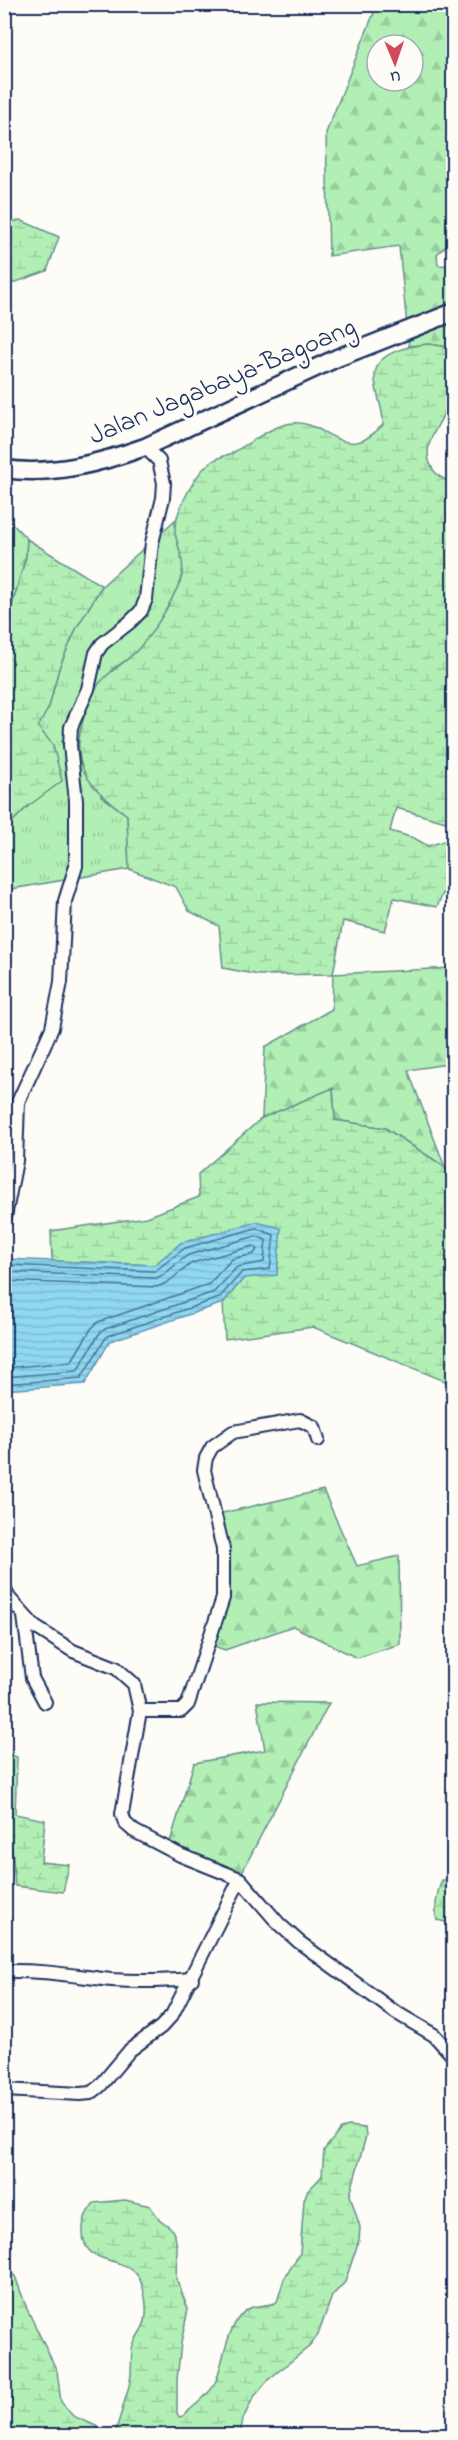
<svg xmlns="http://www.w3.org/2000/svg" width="458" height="2440" font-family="'Indie Flower',sans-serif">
  <defs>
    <pattern id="grass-tufts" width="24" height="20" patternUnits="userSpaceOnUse" patternTransform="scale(1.5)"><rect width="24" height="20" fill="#b2efb5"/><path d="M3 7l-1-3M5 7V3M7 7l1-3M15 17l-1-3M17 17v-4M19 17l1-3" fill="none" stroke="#98cd9e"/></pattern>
    <pattern id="forest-firs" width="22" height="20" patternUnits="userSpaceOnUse" patternTransform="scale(1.5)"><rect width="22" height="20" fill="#b2efb5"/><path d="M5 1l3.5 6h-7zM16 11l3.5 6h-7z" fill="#98cd9e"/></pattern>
    <pattern id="wetland-marsh" width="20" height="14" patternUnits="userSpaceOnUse" patternTransform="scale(1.5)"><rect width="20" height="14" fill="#b2efb5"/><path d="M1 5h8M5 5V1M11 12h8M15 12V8" fill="none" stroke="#98cd9e"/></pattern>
    <pattern id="water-rules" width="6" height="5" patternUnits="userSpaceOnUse" patternTransform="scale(1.5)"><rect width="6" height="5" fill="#8fd8f0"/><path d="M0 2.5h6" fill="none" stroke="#7bbad0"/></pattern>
  </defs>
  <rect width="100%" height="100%" fill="#fdfcf7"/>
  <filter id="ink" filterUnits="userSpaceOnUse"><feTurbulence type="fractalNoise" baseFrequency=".0167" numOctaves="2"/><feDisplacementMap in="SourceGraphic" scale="12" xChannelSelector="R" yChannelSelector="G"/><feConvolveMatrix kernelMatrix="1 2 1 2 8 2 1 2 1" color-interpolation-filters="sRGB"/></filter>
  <g filter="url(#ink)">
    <!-- grass -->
    <path fill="url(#grass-tufts)" stroke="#668f8a" stroke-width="1.5" d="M 175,520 C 175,536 183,551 183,566 C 183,588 149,641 132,656 C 126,661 119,665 112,669 L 101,796 L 127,815 L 129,869 L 5,890 L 5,829 L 27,807 L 53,745 L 37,727 L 49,707 L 59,668 L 77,627 L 102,586 Z"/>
    <!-- forest -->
    <path fill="url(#forest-firs)" stroke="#668f8a" stroke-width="1.5" fill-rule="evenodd" d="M 377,5 L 453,5 L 453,239 L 437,254 L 438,265 L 453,266 L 453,348 L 429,344 L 409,346 L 399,246 L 329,256 L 326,133 ZM 377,45 L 413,45 L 413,81 L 377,81 Z
      M 4,515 L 27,539 L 26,556 L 9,616 L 5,619 Z
      M 453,968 L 453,1063 L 408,1070 L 445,1167 L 385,1128 L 335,1120 L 333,1088 L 262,1118 L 265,1047 L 332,1009 L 333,974 Z
      M 323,1490 L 357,1566 L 399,1556 L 400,1644 L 357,1658 L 293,1626 L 225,1650 L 202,1642 L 227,1588 L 218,1514 Z
      M 257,1702 L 329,1703 L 237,1882 L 170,1842 L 194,1763 L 265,1750 Z"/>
    <!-- wetland -->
    <path fill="url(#wetland-marsh)" stroke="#668f8a" stroke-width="1.5" d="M 20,220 L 59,237 L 47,271 L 5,286 L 5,224 Z
      M 429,344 L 453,348 C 453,362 457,381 453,394 C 447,419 415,444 434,471 C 439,477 446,481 453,482 L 453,824 L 396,808 L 390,831 L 414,838 L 428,846 L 444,841 L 453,843 L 453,897 L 443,893 L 437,907 L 394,898 L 385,931 L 343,921 L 333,974 L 259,975 L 223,968 L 219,926 L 189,911 L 176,887 L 129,869 L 127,815 C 89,787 68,766 84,717 C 87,709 89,698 94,691 C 105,672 126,664 140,647 C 156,629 170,604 180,582 C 187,565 178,549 175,533 C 173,515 196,472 211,462 C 217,458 225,456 232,453 C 251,443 272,425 293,423 C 318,420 337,449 361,441 C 370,438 377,430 383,425 C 384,408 375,394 375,378 C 374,351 410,346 429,344 Z
      M 27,539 L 102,586 L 77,627 L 59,668 L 49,707 L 38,727 L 53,745 L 62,781 L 27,807 L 5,829 L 5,619 L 9,616 L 26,557 Z
      M 333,1088 L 335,1120 L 385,1128 L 445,1167 L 454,1189 L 453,1393 L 445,1381 L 313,1327 L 225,1339 L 223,1303 L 244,1278 L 181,1243 L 155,1265 L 52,1261 L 51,1231 L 147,1217 L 199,1197 L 198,1174 L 262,1118 Z
      M 5,1753 L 17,1757 L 15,1814 L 45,1820 L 41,1862 L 69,1865 L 63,1892 L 15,1886 L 12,1848 L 5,1847 Z
      M 442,1880 L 453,1880 L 453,1924 L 437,1920 C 434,1908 437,1891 442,1880 Z
      M 348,2126 L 365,2128 L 366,2136 L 350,2195 L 360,2227 L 359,2240 L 345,2282 L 332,2296 L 318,2335 L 310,2346 L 269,2379 L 253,2398 L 243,2419 L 240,2435 L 112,2435 L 116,2430 C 121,2414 126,2398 130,2382 C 132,2371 131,2360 132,2350 C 133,2339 143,2331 145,2321 C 148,2309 145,2291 140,2280 C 128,2252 83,2270 83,2232 C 82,2220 87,2212 94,2203 L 125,2200 L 150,2206 L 159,2219 L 171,2228 L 175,2236 L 177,2248 L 176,2278 L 188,2309 L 181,2343 L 177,2380 L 177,2413 L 179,2417 L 183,2416 C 192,2407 210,2395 215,2383 C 224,2362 227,2319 250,2308 C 258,2304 268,2307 277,2302 L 284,2279 L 300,2253 L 304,2200 L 307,2192 L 322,2176 L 324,2150 L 341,2129 Z
      M 5,2269 L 15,2276 L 27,2309 L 57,2371 L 61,2402 L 73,2416 L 96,2426 L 105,2435 L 28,2436 L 5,2431 Z"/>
    <!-- water -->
    <path fill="url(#water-rules)" stroke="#6194b6" stroke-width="1.5" d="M 256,1222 L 281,1228 L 277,1275 L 244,1278 L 223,1303 L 110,1341 L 85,1384 L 5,1390 L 5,1259 L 154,1265 L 181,1243 Z"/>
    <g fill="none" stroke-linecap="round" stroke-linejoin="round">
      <!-- shore -->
      <path stroke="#497398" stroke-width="1.5" d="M 4,1265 L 155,1271 L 185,1248 L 256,1228 L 274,1235 L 270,1269 L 242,1272 L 219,1298 L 107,1336 L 81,1378 L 4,1384
        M 4,1272 L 156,1278 L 163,1275 L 188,1255 L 256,1236 L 266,1240 L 264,1262 L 237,1267 L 214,1292 L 105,1329 L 99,1334 L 77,1371 L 4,1377
        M 4,1281 L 157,1287 L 168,1282 L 192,1263 L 253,1246 L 257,1249 L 254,1254 L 232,1259 L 209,1284 L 98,1322 L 91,1329 L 71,1362 L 4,1368"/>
      <defs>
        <path id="street" d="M 4,1222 L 16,1161 L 18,1102 L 52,1028 L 61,982 L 65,901 L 76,866 L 76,801 L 70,745 L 71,727 L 88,689 L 96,653 L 102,644 L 130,622 L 141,611 L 146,599 L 152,543 L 163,498 L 164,483 L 159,461 L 145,447
          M 4,1589 L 9,1598 L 35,1627 L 73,1651 L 116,1668 L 134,1684 L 140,1711 L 122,1814 L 125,1823 L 134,1831 L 180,1855 L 240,1879 L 279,1924 L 299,1942 L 395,2012 L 434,2035 L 454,2057
          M 24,1616 L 32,1678 L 45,1702
          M 140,1711 L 181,1711 L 188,1704 L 223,1598 L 223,1549 L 204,1470 L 206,1458 L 212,1447 L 233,1432 L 300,1420 L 314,1427 L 318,1440
          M 4,1971 C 43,1970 75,1976 112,1980 C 139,1982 165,1981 192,1979
          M 4,2090 L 80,2094 L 91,2093 L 100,2086 L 130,2050 L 161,2027 L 172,2015 L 240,1879"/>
        <path id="secondary" d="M 4,469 C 53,476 100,463 145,447 L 337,358 L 454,312"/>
      </defs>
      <!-- street casing -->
      <use href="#street" stroke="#1b2f5e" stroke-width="16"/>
      <!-- secondary casing -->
      <use href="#secondary" stroke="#1b2f5e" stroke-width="21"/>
      <!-- street -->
      <use href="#street" stroke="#fdfcf7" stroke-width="12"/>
      <!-- secondary -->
      <use href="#secondary" stroke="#fdfcf7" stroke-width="16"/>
    </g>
  </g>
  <g text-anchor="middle" stroke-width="6" stroke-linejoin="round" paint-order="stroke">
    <!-- street labels -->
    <g font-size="27" fill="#1b2f5e" stroke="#fdfcf7">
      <text transform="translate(222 380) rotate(-23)" y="9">Jalan Jagabaya–Bagoang</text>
    </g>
  </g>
  <!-- margin -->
  <rect width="458" height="2440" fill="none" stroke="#fdfcf7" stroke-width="24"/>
  <rect x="12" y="12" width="434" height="2416" fill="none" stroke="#1b2f5e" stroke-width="2" filter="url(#ink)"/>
  <!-- north arrow -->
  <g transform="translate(395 63) rotate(178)"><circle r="28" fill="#fdfcf7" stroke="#a3aaba" stroke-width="1.5"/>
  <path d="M0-4.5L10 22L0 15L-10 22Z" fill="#d1495b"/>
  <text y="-9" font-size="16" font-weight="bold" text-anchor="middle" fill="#1b2f5e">U</text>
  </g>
</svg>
